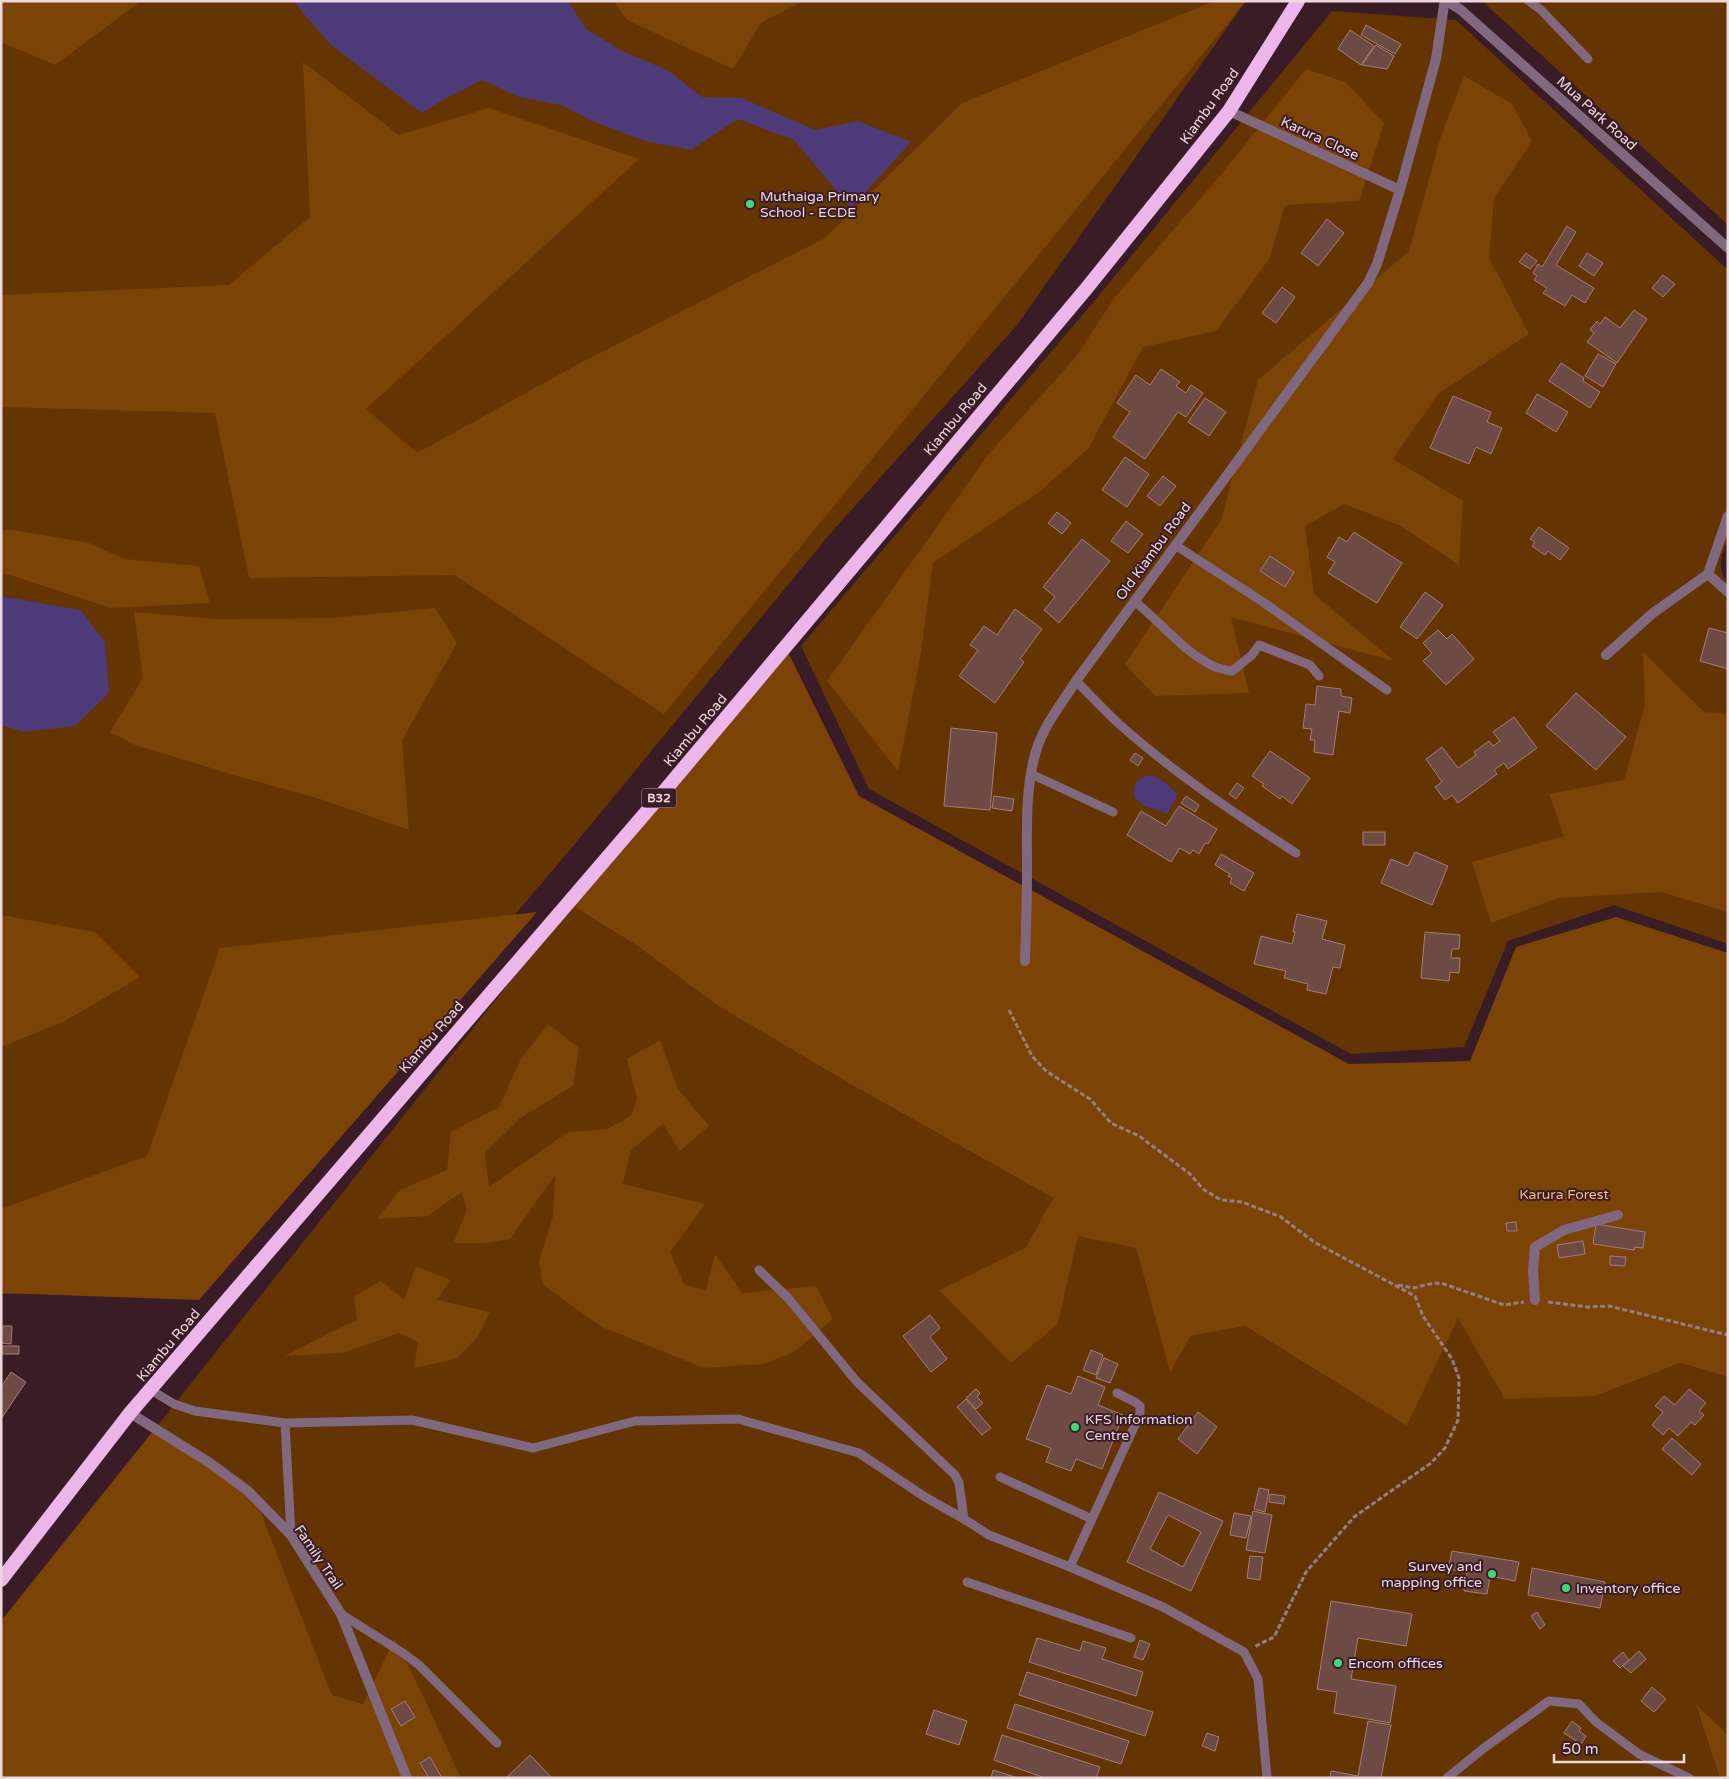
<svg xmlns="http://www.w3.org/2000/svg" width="1729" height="1779" font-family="'Varela Round',sans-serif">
  <rect width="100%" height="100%" fill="#3a1c26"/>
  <!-- green -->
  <path fill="#643502" d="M 1,1 L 1246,1 L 1017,325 L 829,535 L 574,845 L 201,1285 L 1,1294 Z
    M 1482,1 L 1728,1 L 1728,225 Z
    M 1332,11 L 1456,20 L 1728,270 L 1728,537 C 1724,552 1714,569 1728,582 L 1728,944 L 1614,905 L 1508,941 L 1464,1047 L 1351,1054 L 869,789 L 801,646 L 1096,299 Z
    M 571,905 L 639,947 L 859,1089 L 1053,1198 L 1026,1247 L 939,1290 L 1058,1324 L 1078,1235 L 1136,1248 L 1170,1371 L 1191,1336 L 1245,1326 L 1407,1426 L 1458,1317 L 1596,1396 L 1680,1363 L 1728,1377 L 1728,1735 L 1695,1704 L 1720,1778 L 461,1778 L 423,1695 L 395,1639 L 363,1704 L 332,1696 L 256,1500 L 157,1426 Z"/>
  <!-- forest -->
  <path fill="#7b4305" d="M 1,1 L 141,1 L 55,65 L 1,42 Z
    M 614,1 L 803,1 L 761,23 L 733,69 L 627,20 Z
    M 1215,1 L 1246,1 L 664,714 L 455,575 L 249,578 L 215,413 L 1,407 L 1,295 L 229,285 L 310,217 L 303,62 L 399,135 L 489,108 L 639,159 L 366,409 L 417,453 L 582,362 L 825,238 L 962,103 Z
    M 1306,69 L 1345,82 L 1384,123 L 1359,201 L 1285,205 L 1270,258 L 1216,331 L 1143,347 L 1088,449 L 1038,493 L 933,563 L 920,659 L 898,771 L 827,681 L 988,455 L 1075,358 L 1115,297 L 1220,176 Z
    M 1464,76 L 1512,104 L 1532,141 L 1494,198 L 1489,258 L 1529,334 L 1438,394 L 1393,459 L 1463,501 L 1459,565 L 1399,525 L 1344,504 L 1305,526 L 1314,594 L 1394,661 L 1231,617 L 1249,693 L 1155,696 L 1125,664 L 1221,520 L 1258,380 L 1409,251 L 1441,136 Z
    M 1,530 L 14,530 L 89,543 L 124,559 L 199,566 L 210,603 L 111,608 L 10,575 L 1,574 Z
    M 435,608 L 457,643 L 402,740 L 409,830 L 320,799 L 241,777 L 135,745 L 110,732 L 143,678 L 134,612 L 216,619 L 331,618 Z
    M 782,640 L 859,796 L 1349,1064 L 1470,1061 L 1516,947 L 1616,917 L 1728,953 L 1728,1377 L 1680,1363 L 1596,1396 L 1505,1399 L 1458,1318 L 1407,1426 L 1245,1326 L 1191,1336 L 1170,1372 L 1136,1248 L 1078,1236 L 1058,1324 L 1011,1363 L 939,1290 L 1026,1247 L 1053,1198 L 859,1089 L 717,1005 L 639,947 L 571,905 Z
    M 1643,652 L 1704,712 L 1728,714 L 1728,912 L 1661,892 L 1558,898 L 1491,923 L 1472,862 L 1564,836 L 1549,794 L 1624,780 L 1645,705 Z
    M 537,912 L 199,1300 L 1,1293 L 1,1209 L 147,1156 L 220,948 Z
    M 1,915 L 95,932 L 140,977 L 65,1021 L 1,1047 Z
    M 548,1024 L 579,1048 L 573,1086 L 520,1118 L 485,1153 L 489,1187 L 568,1132 L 607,1129 L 631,1116 L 637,1099 L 627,1059 L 660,1040 L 678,1089 L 709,1126 L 680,1151 L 663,1124 L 631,1150 L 623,1184 L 705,1204 L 670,1252 L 684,1284 L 706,1291 L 715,1254 L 742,1293 L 816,1286 L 833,1319 L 794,1352 L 764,1364 L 704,1368 L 602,1327 L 543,1285 L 539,1261 L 553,1216 L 555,1175 L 510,1239 L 485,1243 L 453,1243 L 467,1210 L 462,1192 L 427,1216 L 377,1219 L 400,1190 L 447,1170 L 451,1132 L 499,1107 L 521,1059 Z
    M 416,1266 L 450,1280 L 437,1300 L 490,1312 L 478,1336 L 456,1359 L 414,1368 L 418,1342 L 399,1333 L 343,1353 L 285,1356 L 331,1332 L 357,1320 L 354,1296 L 381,1281 L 404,1300 Z
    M 157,1426 L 256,1500 L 332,1695 L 363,1704 L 395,1638 L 423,1695 L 461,1778 L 1,1778 L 1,1621 Z
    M 1695,1703 L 1728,1735 L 1728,1778 L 1720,1778 Z"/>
  <!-- water -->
  <path fill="#4e3a78" d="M 293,1 L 568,1 L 586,29 L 624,52 L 669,71 L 702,97 L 742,98 L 815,130 L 858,121 L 911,142 L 851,208 L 794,140 L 738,119 L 691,150 L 645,141 L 595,122 L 561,105 L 519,97 L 482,80 L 443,100 L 422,113 L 331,45 Z
    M 1,596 L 81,610 L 105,642 L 109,693 L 75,726 L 24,732 L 1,725 Z
    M 1152,775 L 1164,782 L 1178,794 L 1167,814 L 1143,805 L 1135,798 C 1132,782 1137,778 1152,775 Z"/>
  <!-- building -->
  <path fill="#6e4a45" stroke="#a47d77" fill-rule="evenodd" d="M 1366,25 L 1401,44 L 1395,54 L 1361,35 Z
    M 1350,30 L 1374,46 L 1361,65 L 1338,49 Z
    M 1376,45 L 1394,56 L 1387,69 L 1362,65 Z
    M 1327,219 L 1344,233 L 1318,266 L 1301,253 Z
    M 1567,226 L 1576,232 L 1556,265 L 1594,288 L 1585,303 L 1572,295 L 1565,306 L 1543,293 L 1547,288 L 1534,280 L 1537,276 L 1533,273 L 1538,264 L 1542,267 Z
    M 1526,253 L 1537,261 L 1530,269 L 1519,262 Z
    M 1587,253 L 1603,263 L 1594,276 L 1579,266 Z
    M 1663,275 L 1675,284 L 1663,297 L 1652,288 Z
    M 1282,287 L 1295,297 L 1276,323 L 1262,313 Z
    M 1634,310 L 1647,319 L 1617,363 L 1587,342 L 1594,333 L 1590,330 L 1597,321 L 1600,324 L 1605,317 L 1620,328 Z
    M 1598,354 L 1616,364 L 1603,387 L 1585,376 Z
    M 1561,363 L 1584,378 L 1583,381 L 1600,392 L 1590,408 L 1549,381 Z
    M 1161,369 L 1180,382 L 1176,386 L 1186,393 L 1191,385 L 1203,393 L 1186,417 L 1178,412 L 1145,459 L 1113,437 L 1130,412 L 1117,403 L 1136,375 L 1150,385 Z
    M 1537,394 L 1568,412 L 1556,432 L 1526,413 Z
    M 1453,396 L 1491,412 L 1487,422 L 1502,428 L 1491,454 L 1476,447 L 1469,464 L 1430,448 Z
    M 1205,398 L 1226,412 L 1209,436 L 1188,422 Z
    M 1125,457 L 1149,474 L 1127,507 L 1102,490 Z
    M 1163,476 L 1176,486 L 1160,506 L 1147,496 Z
    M 1057,512 L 1071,523 L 1062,534 L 1048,523 Z
    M 1126,521 L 1143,534 L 1128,553 L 1111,541 Z
    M 1539,527 L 1569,548 L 1560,560 L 1548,551 L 1545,555 L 1532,546 L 1535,542 L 1530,539 Z
    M 1354,532 L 1402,563 L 1377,603 L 1328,573 L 1335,562 L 1327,557 L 1339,537 L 1347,542 Z
    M 1082,539 L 1110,561 L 1059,623 L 1044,610 L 1055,597 L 1043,587 Z
    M 1270,556 L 1294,572 L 1285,587 L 1260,571 Z
    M 1425,592 L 1443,605 L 1417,639 L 1400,627 Z
    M 1015,609 L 1042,629 L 1020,659 L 1024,662 L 995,703 L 959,676 L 978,650 L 970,645 L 984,626 L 997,635 Z
    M 1709,628 L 1728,633 L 1728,669 L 1700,661 Z
    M 1438,630 L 1447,639 L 1452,634 L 1474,659 L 1446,685 L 1423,661 L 1432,653 L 1423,643 Z
    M 1317,686 L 1341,689 L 1341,696 L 1352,698 L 1350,713 L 1339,711 L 1333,755 L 1314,752 L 1315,740 L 1310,740 L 1312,729 L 1303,728 L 1306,704 L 1315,705 Z
    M 1576,693 L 1626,737 L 1596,770 L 1546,726 Z
    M 1514,717 L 1537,748 L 1508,769 L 1504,763 L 1494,770 L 1497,774 L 1458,803 L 1452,795 L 1445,800 L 1435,787 L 1442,782 L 1426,759 L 1442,747 L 1458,768 L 1476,755 L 1474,752 L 1489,741 L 1493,746 L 1500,741 L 1493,732 Z
    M 951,728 L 997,733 L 990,810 L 944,806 Z
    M 1270,751 L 1310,778 L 1292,804 L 1282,796 L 1280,799 L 1262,786 L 1264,784 L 1252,776 Z
    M 1135,753 L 1143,758 L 1138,766 L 1130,760 Z
    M 1237,783 L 1244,788 L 1236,799 L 1229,794 Z
    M 994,796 L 1014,799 L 1012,811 L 992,808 Z
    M 1186,796 L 1199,805 L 1195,812 L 1181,803 Z
    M 1179,806 L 1217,829 L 1208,844 L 1205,843 L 1199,854 L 1193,850 L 1190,854 L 1180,848 L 1171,862 L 1127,835 L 1141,811 L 1166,826 Z
    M 1363,832 L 1385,832 L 1385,845 L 1363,845 Z
    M 1415,852 L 1448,866 L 1432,905 L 1381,883 L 1391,859 L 1408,866 Z
    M 1221,854 L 1254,873 L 1244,891 L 1230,883 L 1232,878 L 1228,876 L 1230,874 L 1215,865 Z
    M 1297,914 L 1327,921 L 1322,939 L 1345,945 L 1340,968 L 1333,967 L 1326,994 L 1307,990 L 1308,984 L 1284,978 L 1286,971 L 1254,964 L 1261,936 L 1292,944 L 1295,932 L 1293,932 Z
    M 1425,932 L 1460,935 L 1459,949 L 1452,949 L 1451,958 L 1460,958 L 1459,973 L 1450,972 L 1449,981 L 1421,978 Z
    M 1516,1222 L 1517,1231 L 1507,1231 L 1506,1223 Z
    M 1596,1224 L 1645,1232 L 1643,1248 L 1635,1247 L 1634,1250 L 1593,1244 Z
    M 1583,1241 L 1585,1254 L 1559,1258 L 1557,1245 Z
    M 1610,1256 L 1626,1257 L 1625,1266 L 1610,1265 Z
    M 930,1315 L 940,1328 L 930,1337 L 947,1359 L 931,1372 L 903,1336 Z
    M 1,1326 L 12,1326 L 11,1344 L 1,1343 Z
    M 2,1346 L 19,1346 L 19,1354 L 2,1354 Z
    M 1091,1350 L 1103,1355 L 1096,1375 L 1083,1370 Z
    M 1104,1358 L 1118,1364 L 1110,1383 L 1096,1378 Z
    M 11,1372 L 26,1382 L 1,1419 L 1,1387 Z
    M 1078,1376 L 1105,1387 L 1098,1405 L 1123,1415 L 1102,1469 L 1076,1459 L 1071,1471 L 1046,1462 L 1051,1448 L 1026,1439 L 1047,1385 L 1071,1394 Z
    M 976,1389 L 980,1393 L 977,1397 L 983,1403 L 976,1409 L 966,1398 Z
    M 1689,1389 L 1706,1403 L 1699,1411 L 1704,1415 L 1695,1425 L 1691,1422 L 1678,1436 L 1669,1428 L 1663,1435 L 1652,1425 L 1663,1412 L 1655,1406 L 1664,1396 L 1675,1405 Z
    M 966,1399 L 991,1428 L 982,1435 L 957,1407 Z
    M 1198,1412 L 1217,1427 L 1197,1454 L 1178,1439 Z
    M 1672,1438 L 1701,1464 L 1692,1475 L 1662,1449 Z
    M 1259,1488 L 1269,1490 L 1265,1512 L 1254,1509 Z
    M 1159,1492 L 1223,1521 L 1191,1591 L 1127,1562 ZM 1168,1515 L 1201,1532 L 1183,1567 L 1150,1549 Z
    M 1270,1494 L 1285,1496 L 1284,1504 L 1269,1502 Z
    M 1253,1511 L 1272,1515 L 1265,1553 L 1246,1550 Z
    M 1234,1513 L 1251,1516 L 1246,1538 L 1230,1535 Z
    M 1452,1551 L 1519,1562 L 1515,1581 L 1490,1576 L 1487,1594 L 1464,1591 L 1467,1572 L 1448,1569 Z
    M 1250,1556 L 1263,1557 L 1260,1580 L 1247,1578 Z
    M 1532,1568 L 1605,1582 L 1600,1608 L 1528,1595 Z
    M 1331,1601 L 1412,1614 L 1406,1646 L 1358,1638 L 1351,1679 L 1396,1686 L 1390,1723 L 1334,1713 L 1337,1692 L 1317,1689 Z
    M 1537,1612 L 1545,1625 L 1540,1629 L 1531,1616 Z
    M 1037,1638 L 1080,1651 L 1083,1641 L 1106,1648 L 1102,1659 L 1143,1672 L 1136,1696 L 1029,1662 Z
    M 1140,1640 L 1150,1644 L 1143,1660 L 1134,1657 Z
    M 1639,1651 L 1646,1659 L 1631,1673 L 1623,1666 Z
    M 1623,1652 L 1629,1660 L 1620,1668 L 1613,1661 Z
    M 1027,1672 L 1153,1712 L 1145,1736 L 1019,1695 Z
    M 1652,1687 L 1666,1699 L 1654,1712 L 1641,1701 Z
    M 405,1701 L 415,1717 L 401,1726 L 391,1709 Z
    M 1015,1704 L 1129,1741 L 1121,1764 L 1007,1728 Z
    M 934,1710 L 967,1721 L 959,1745 L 926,1734 Z
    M 1368,1721 L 1391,1725 L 1381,1778 L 1330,1778 L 1331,1771 L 1358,1776 Z
    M 1572,1721 L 1581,1728 L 1579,1731 L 1586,1736 L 1581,1744 L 1564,1733 Z
    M 1207,1733 L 1219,1737 L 1215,1751 L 1202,1746 Z
    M 1002,1735 L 1100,1767 L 1096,1778 L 1045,1778 L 994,1760 Z
    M 530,1755 L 552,1778 L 506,1778 Z
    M 430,1757 L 442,1778 L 429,1778 L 420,1763 Z
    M 993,1770 L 1018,1778 L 991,1778 Z"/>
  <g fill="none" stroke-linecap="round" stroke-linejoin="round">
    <!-- path -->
    <path stroke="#977d85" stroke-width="3" stroke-dasharray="5 2.5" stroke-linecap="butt" d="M 1009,1010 L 1032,1056 L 1046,1071 L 1090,1099 L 1111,1123 L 1139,1136 L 1190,1174 L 1203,1189 L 1221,1200 L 1242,1202 L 1281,1217 L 1314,1242 L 1415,1296 L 1423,1316 L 1452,1359 L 1459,1378 L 1458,1420 L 1445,1448 L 1431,1463 L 1354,1517 L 1306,1572 L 1274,1637 L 1254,1647
      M 1398,1285 L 1413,1288 L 1434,1283 L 1444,1284 L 1504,1305 L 1524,1302
      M 1548,1302 L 1588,1307 L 1609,1306 L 1728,1335"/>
    <!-- service -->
    <path stroke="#80687f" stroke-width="9" d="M 1529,1 L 1541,10 L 1588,59
      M 1175,545 L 1263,602 L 1387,690
      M 1134,601 C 1161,622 1182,651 1213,666 C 1219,669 1226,670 1232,671 L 1252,655 L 1259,645 L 1310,665 L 1319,676
      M 1076,681 C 1090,695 1104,710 1119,724 C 1174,773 1234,813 1296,853
      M 1031,774 L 1113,812
      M 759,1270 L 788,1298 L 857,1382 L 955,1475 L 959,1483 L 964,1519
      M 151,1390 L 174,1404 L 195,1411 L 285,1423 L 412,1420 L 533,1448 L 635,1421 L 738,1419 L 859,1453 L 925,1497 L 964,1519 L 989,1535 L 1070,1567 L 1163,1607 L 1244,1652 L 1258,1679 L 1267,1778
      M 285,1423 L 291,1535
      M 1000,1477 L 1092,1519
      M 1070,1567 L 1140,1414 L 1140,1406 L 1135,1402 L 1117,1393
      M 967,1582 L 1131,1638
      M 341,1614 L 403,1653 L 419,1665 L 497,1743
      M 1447,1778 L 1484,1748 L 1549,1701 L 1579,1704 L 1596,1722 L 1639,1754 L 1689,1778"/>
    <!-- minor -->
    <path stroke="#80687f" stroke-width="10" d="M 1447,1 L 1461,10 L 1728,248
      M 1229,111 L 1400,190
      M 1708,574 L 1728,592
      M 1606,655 L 1653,613 L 1708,574 L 1728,516
      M 1025,961 C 1026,930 1027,899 1027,869 C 1027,829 1025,789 1036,751 C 1044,725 1062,703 1076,681 L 1368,283 L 1377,264 L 1400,190 L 1436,59 L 1444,5 L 1447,1
      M 1535,1300 L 1533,1270 L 1535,1247 L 1564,1230 L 1618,1215
      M 130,1413 L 210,1463 L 248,1491 L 291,1535 L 341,1614 L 407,1778"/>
    <!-- trunk -->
    <path stroke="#ecb6eb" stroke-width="14" d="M 1,1580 L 130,1413 L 666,789 L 1086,289 L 1229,111 L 1298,1"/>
  </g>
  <!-- markers -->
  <g fill="#43d77b" stroke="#3a1c26" stroke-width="2">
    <circle cx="750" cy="204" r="5"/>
    <circle cx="1075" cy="1427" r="5"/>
    <circle cx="1492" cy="1574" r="5"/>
    <circle cx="1566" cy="1588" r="5"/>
    <circle cx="1338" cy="1663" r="5"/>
  </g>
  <g text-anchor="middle" stroke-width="4" stroke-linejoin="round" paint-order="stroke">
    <!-- shield labels -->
    <rect fill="#3a1c26" stroke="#b7a0a7" stroke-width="1" x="641.5" y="788.5" width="35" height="19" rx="4"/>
    <g font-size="12" font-weight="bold" fill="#edd8de">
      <text x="659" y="802">B32</text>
    </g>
    <!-- street labels -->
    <g font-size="14" fill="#edd8de" stroke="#3a1c26">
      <text transform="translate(1209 106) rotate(-54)" y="5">Kiambu Road</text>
      <text transform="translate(1597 113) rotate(42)" y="5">Mua Park Road</text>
      <text transform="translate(1320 138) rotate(25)" y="5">Karura Close</text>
      <text transform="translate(955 419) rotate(-50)" y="5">Kiambu Road</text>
      <text transform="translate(1153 551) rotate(-54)" y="5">Old Kiambu Road</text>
      <text transform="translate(695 730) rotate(-50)" y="5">Kiambu Road</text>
      <text transform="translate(431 1037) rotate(-49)" y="5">Kiambu Road</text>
      <text transform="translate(168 1345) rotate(-50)" y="5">Kiambu Road</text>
      <text transform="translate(319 1557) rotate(56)" y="5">Family Trail</text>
    </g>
    <!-- poi labels -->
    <g font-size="14" fill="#edd8de" stroke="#3a1c26" text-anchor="start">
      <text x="760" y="201">Muthaiga Primary<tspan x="760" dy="16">School - ECDE</tspan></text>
      <text x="1085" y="1424">KFS Information<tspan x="1085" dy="16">Centre</tspan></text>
      <text x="1482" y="1571" text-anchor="end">Survey and<tspan x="1482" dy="16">mapping office</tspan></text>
      <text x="1576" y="1593">Inventory office</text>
      <text x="1348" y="1668">Encom offices</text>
    </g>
    <!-- park labels -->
    <g font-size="14" fill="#fbb881" stroke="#3a1c26">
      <text x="1564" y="1199">Karura Forest</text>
    </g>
  </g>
  <!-- border -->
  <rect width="1729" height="1779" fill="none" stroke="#edd8de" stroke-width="5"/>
  <!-- scale -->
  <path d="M1554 1754v8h130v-8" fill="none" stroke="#edd8de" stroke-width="2.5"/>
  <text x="1562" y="1754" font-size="15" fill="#edd8de" stroke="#3a1c26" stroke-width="4" paint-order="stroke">50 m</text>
</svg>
